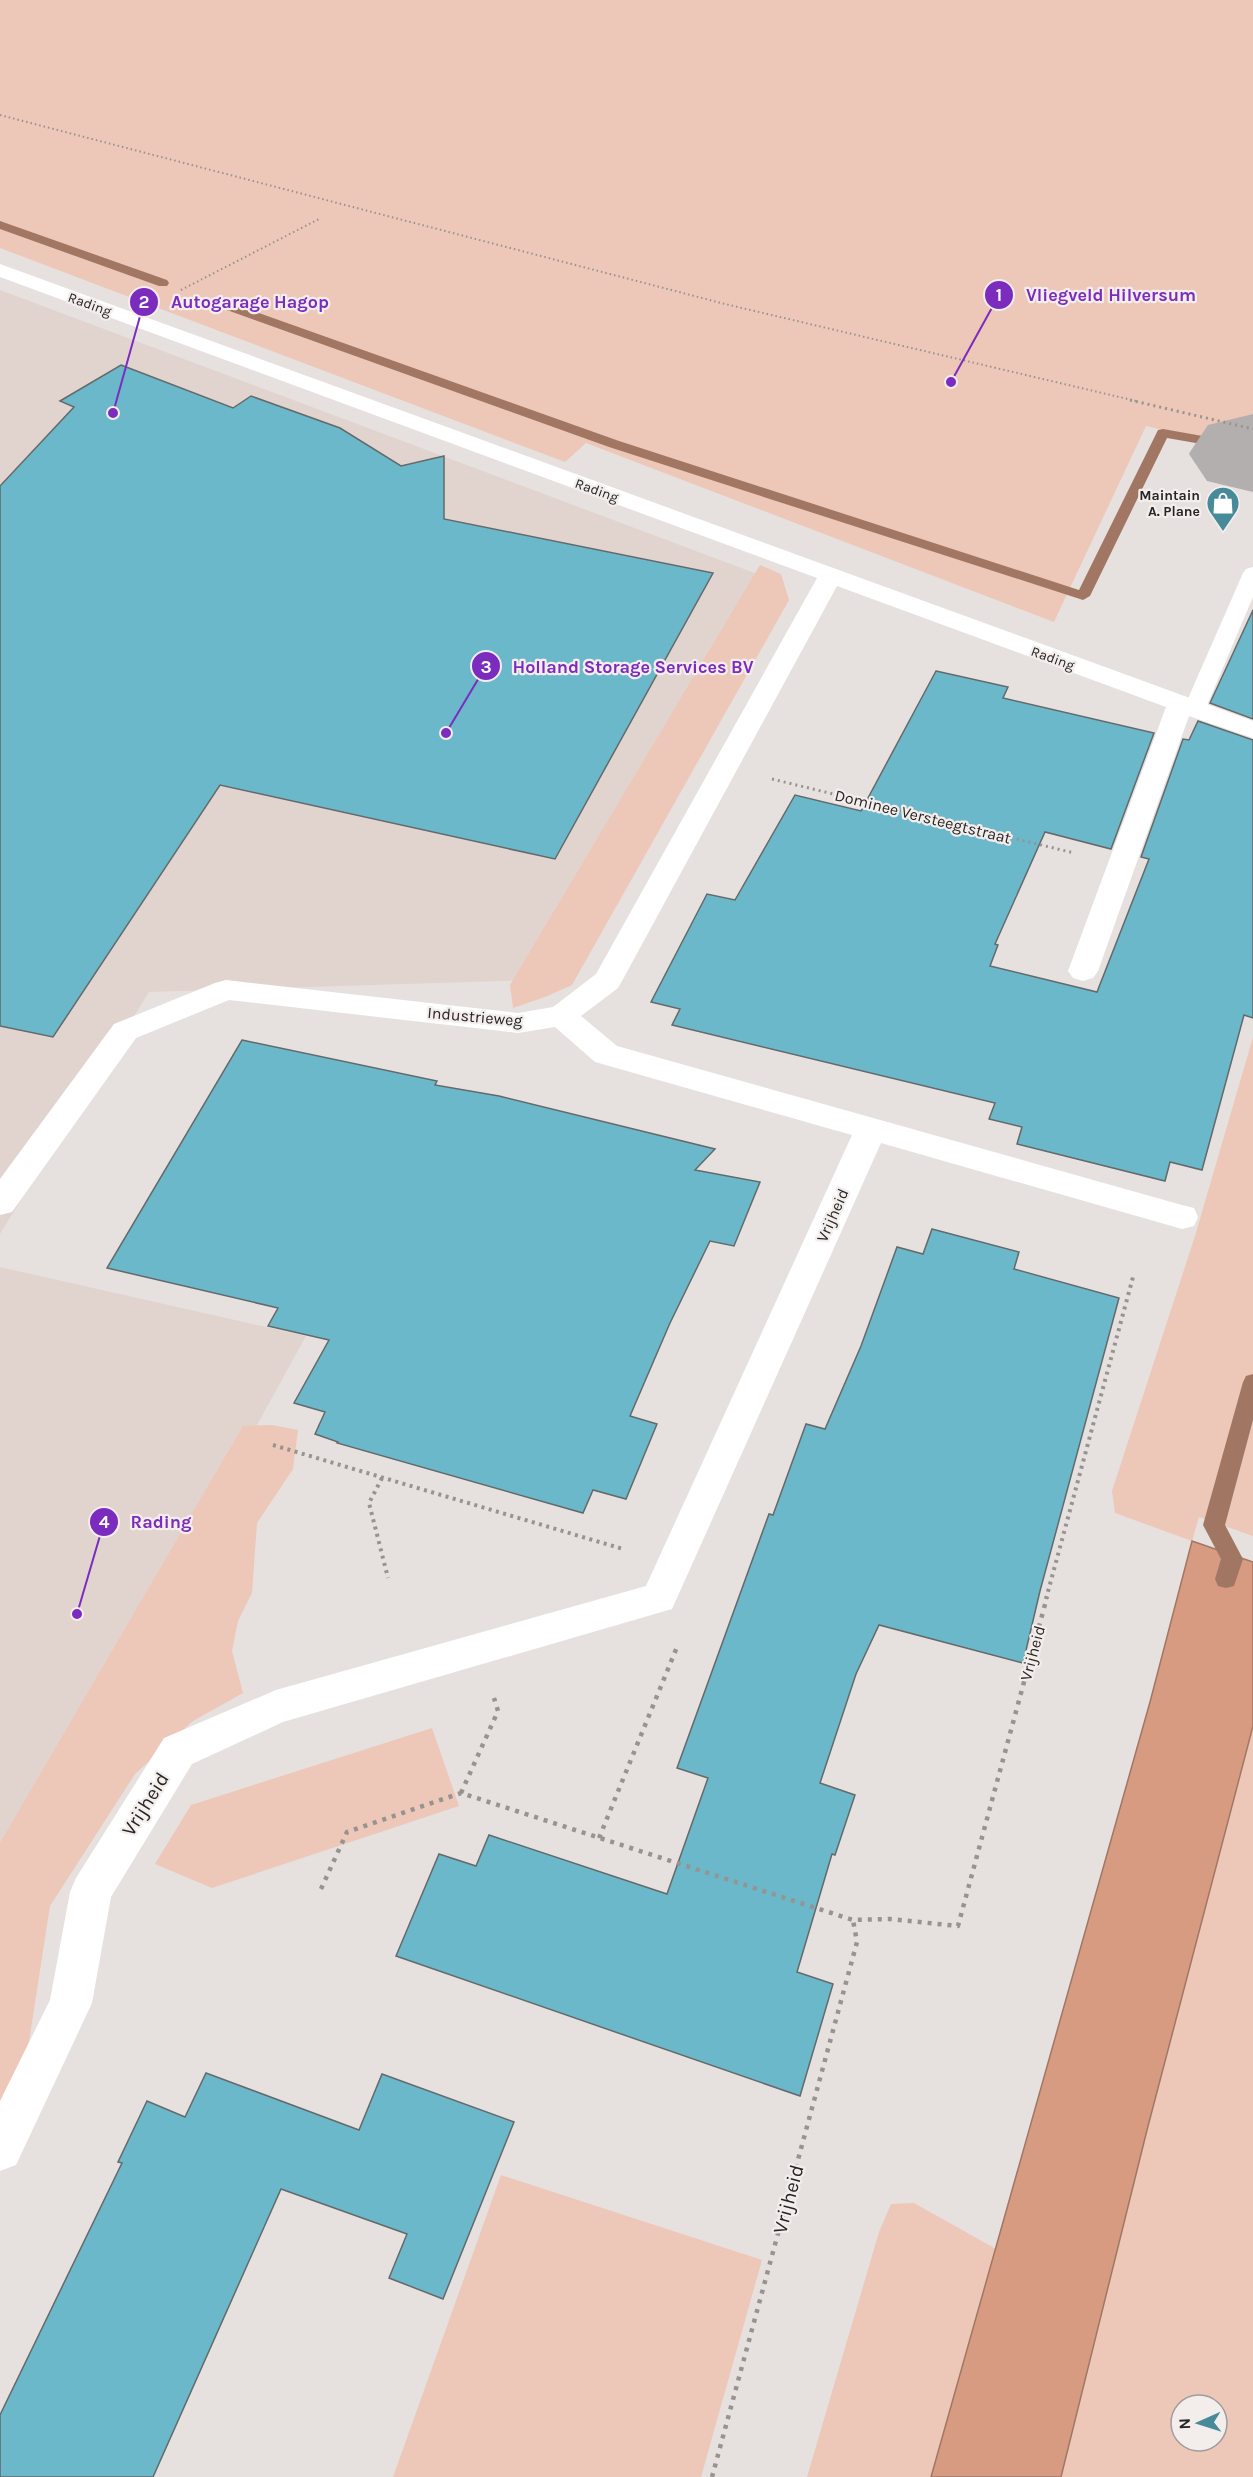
<svg xmlns="http://www.w3.org/2000/svg" width="1253" height="2477" font-family="Karla,sans-serif">
  <rect width="100%" height="100%" fill="#e6e1df"/>
  <!-- built -->
  <path fill="#e1d4ce" d="M 0,290 L 768,578 L 535,980 L 149,992 L 0,1234 Z
    M 0,1267 L 306,1336 L 0,1892 Z"/>
  <!-- green -->
  <path fill="#edc7b7" fill-rule="evenodd" d="M 0,0 L 1253,0 L 1253,452 L 1146,426 L 1054,622 L 586,443 L 565,462 L 0,248 Z
    M 760,565 L 781,574 L 789,600 L 572,985 L 545,997 L 513,1008 L 510,985 Z
    M 1253,1037 L 1253,1536 L 1199,1517 L 1192,1541 L 1115,1513 L 1112,1491 L 1195,1236 Z
    M 272,1425 L 298,1430 L 293,1469 L 257,1523 L 252,1593 L 238,1621 L 232,1651 L 243,1693 L 193,1721 L 135,1774 L 50,1906 L 21,2093 L 0,2129 L 0,1843 L 243,1426 Z
    M 1253,1726 L 1253,2477 L 1061,2477 L 1147,2130 ZM 1181,2405 L 1217,2405 L 1217,2441 L 1181,2441 Z
    M 432,1728 L 459,1806 L 212,1888 L 155,1864 L 191,1805 Z
    M 501,2175 L 762,2260 L 701,2477 L 393,2477 Z
    M 914,2203 L 996,2249 L 931,2477 L 807,2477 L 879,2232 L 891,2204 Z"/>
  <!-- water -->
  <path fill="#d69b80" stroke="#a17764" stroke-width="1.5" d="M 1192,1541 L 1253,1562 L 1253,1726 L 1147,2130 L 1061,2477 L 931,2477 L 1150,1702 Z"/>
  <g fill="none" stroke-linecap="round" stroke-linejoin="round">
    <!-- stream -->
    <path fill="#a17764" fill-rule="evenodd" d="M 0,221 L 167,280 L 169,283 L 167,286 L 159,286 L 0,229 Z
      M 217,298 L 619,441 L 1079,590 L 1158,430 L 1163,429 L 1253,445 L 1253,453 L 1167,438 L 1090,596 L 1083,600 L 609,447 L 213,305 L 211,302 L 213,299 Z
      M 1253,1374 L 1253,1420 L 1225,1525 L 1243,1559 L 1234,1586 L 1226,1588 L 1218,1586 L 1215,1579 L 1221,1559 L 1203,1525 L 1243,1382 L 1246,1376 Z"/>
    <!-- taxiway -->
    <path fill="#b3afae" fill-rule="evenodd" d="M 1253,414 L 1253,492 L 1207,481 L 1189,454 L 1190,452 L 1208,425 Z"/>
  </g>
  <!-- building -->
  <path fill="#6bb8cb" stroke="#64696a" stroke-width="1.5" d="M 121,365 L 233,408 L 251,396 L 340,428 L 401,466 L 444,456 L 444,519 L 713,573 L 555,859 L 220,785 L 53,1037 L 0,1026 L 0,486 L 74,407 L 60,401 Z
    M 1253,610 L 1253,719 L 1210,703 Z
    M 936,671 L 1008,687 L 1003,698 L 1154,733 L 1111,849 L 1045,832 L 995,944 L 998,945 L 990,966 L 1097,992 L 1149,859 L 1141,857 L 1183,739 L 1189,740 L 1198,721 L 1253,740 L 1253,1018 L 1244,1015 L 1202,1170 L 1170,1162 L 1165,1181 L 1017,1144 L 1022,1127 L 989,1119 L 995,1103 L 672,1025 L 680,1009 L 651,1002 L 707,894 L 735,900 L 795,795 L 861,811 Z
    M 242,1040 L 437,1081 L 435,1085 L 499,1096 L 715,1149 L 695,1170 L 760,1182 L 734,1246 L 710,1241 L 670,1323 L 630,1416 L 657,1424 L 626,1499 L 593,1490 L 583,1513 L 337,1443 L 338,1442 L 315,1434 L 325,1412 L 294,1403 L 329,1340 L 268,1326 L 278,1308 L 107,1268 Z
    M 932,1229 L 1019,1252 L 1014,1269 L 1119,1298 L 1040,1591 L 1023,1663 L 879,1625 L 856,1674 L 820,1783 L 855,1795 L 835,1855 L 832,1854 L 797,1972 L 833,1984 L 800,2096 L 396,1956 L 439,1854 L 476,1866 L 489,1835 L 667,1894 L 708,1778 L 677,1768 L 769,1514 L 773,1515 L 806,1424 L 825,1429 L 861,1346 L 897,1247 L 923,1254 Z
    M 206,2073 L 359,2130 L 382,2074 L 514,2122 L 443,2299 L 389,2278 L 407,2234 L 281,2189 L 153,2477 L 0,2477 L 0,2415 L 122,2163 L 118,2162 L 147,2101 L 185,2117 Z"/>
  <g fill="none" stroke-linecap="round" stroke-linejoin="round">
    <!-- path-far3 -->
    <path stroke="#969391" stroke-width="2" stroke-dasharray="1.5 3" stroke-linecap="butt" d="M 0,115 L 725,304 L 1136,401
      M 181,290 L 319,219"/>
    <!-- path-far2 -->
    <path stroke="#969391" stroke-width="3" stroke-dasharray="2 4" stroke-linecap="butt" d="M 1130,400 L 1253,429
      M 772,779 L 1074,853"/>
    <!-- path-far1 -->
    <path stroke="#969391" stroke-width="4" stroke-dasharray="3 4.5" stroke-linecap="butt" d="M 273,1445 L 623,1549
      M 382,1478 L 369,1503 L 388,1578
      M 1046,1599 L 1133,1277"/>
    <!-- path -->
    <path stroke="#969391" stroke-width="4.5" stroke-dasharray="4 6" stroke-linecap="butt" d="M 461,1793 L 498,1711 L 494,1698
      M 599,1838 L 677,1647
      M 321,1889 L 347,1832 L 461,1793 L 853,1920 L 890,1919 L 958,1926 L 1047,1597
      M 712,2477 L 857,1942 L 853,1920"/>
    <!-- service -->
    <path fill="#fff" fill-rule="evenodd" d="M 1253,567 L 1253,597 L 1205,710 L 1202,715 L 1194,716 L 1186,715 L 1183,710 L 1243,573 L 1246,569 Z"/>
    <!-- minor -->
    <path fill="#fff" fill-rule="evenodd" d="M 0,264 L 1253,721 L 1253,738 L 1189,716 L 1098,971 L 1093,978 L 1083,981 L 1073,978 L 1068,971 L 1166,707 L 837,586 L 622,981 L 618,988 L 581,1016 L 617,1046 L 1182,1205 L 1194,1208 L 1198,1217 L 1194,1226 L 1182,1229 L 881,1143 L 672,1609 L 283,1722 L 192,1764 L 111,1897 L 92,2003 L 16,2165 L 0,2171 L 0,2101 L 50,2000 L 70,1892 L 76,1878 L 164,1738 L 276,1690 L 646,1586 L 852,1135 L 595,1062 L 555,1027 L 518,1033 L 229,1000 L 136,1038 L 12,1212 L 0,1215 L 0,1179 L 114,1024 L 215,983 L 226,980 L 518,1013 L 553,1007 L 596,974 L 817,578 L 0,277 Z"/>
  </g>
  <!-- icons -->
  <defs>
    <symbol id="shop-pin" viewBox="-11 -11 22 30"><path d="M0 17L-7.5 6A9.5 9.5 0 1 1 7.5 6Z" fill="#478a9a" stroke="#f3eeec"/><path d="M-5-2.5h2.3a2.7 3.5 0 0 1 5.4 0H5L5.5 6h-11ZM-1.5-2.5h3a1.5 2.3 0 0 0-3 0Z" fill="#fff"/></symbol>
  </defs>
  <g fill-rule="evenodd">
    <use href="#shop-pin" x="1204" y="484" width="38" height="52"/>
  </g>
  <g text-anchor="middle" stroke-width="4.5" stroke-linejoin="round" paint-order="stroke">
    <!-- far-street labels -->
    <g font-size="14" fill="#262424" stroke="#f3eeec">
      <text transform="translate(90 304) rotate(20)" y="5">Rading</text>
      <text transform="translate(597 490) rotate(20)" y="5">Rading</text>
      <text transform="translate(1053 658) rotate(20)" y="5">Rading</text>
    </g>
    <!-- far-poi labels -->
    <g font-size="14" font-weight="bold" fill="#262424" stroke="#f3eeec" text-anchor="end">
      <text x="1200" y="500">Maintain<tspan x="1200" dy="16">A. Plane</tspan></text>
    </g>
    <!-- street labels -->
    <g font-size="16" fill="#262424" stroke="#f3eeec">
      <text transform="translate(923 816) rotate(14)" y="6">Dominee Versteegtstraat</text>
      <text transform="translate(475 1016) rotate(5)" y="6">Industrieweg</text>
      <text transform="translate(832 1215) rotate(-66)" y="6">Vrijheid</text>
      <text transform="translate(1032 1653) rotate(-75)" y="6">Vrijheid</text>
    </g>
    <!-- near-street labels -->
    <g font-size="20" fill="#262424" stroke="#f3eeec">
      <text transform="translate(145 1804) rotate(-58)" y="7">Vrijheid</text>
      <text transform="translate(788 2199) rotate(-75)" y="7">Vrijheid</text>
    </g>
  </g>
  <!-- callouts -->
  <path fill="none" stroke="#7b2cbf" stroke-width="2" d="M951 382L999 295M113 413L144 302M446 733L486 666M77 1614L104 1522"/>
  <g fill="#7b2cbf" stroke="#f3eeec" stroke-width="2">
    <circle cx="951" cy="382" r="6"/>
    <circle cx="113" cy="413" r="6"/>
    <circle cx="446" cy="733" r="6"/>
    <circle cx="77" cy="1614" r="6"/>
    <circle cx="999" cy="295" r="15"/>
    <circle cx="144" cy="302" r="15"/>
    <circle cx="486" cy="666" r="15"/>
    <circle cx="104" cy="1522" r="15"/>
  </g>
  <g font-size="18" text-anchor="middle" font-weight="bold" fill="#fff">
    <text x="999" y="301">1</text>
    <text x="144" y="308">2</text>
    <text x="486" y="673">3</text>
    <text x="104" y="1528">4</text>
  </g>
  <g font-size="18" text-anchor="middle" font-weight="bold" fill="#7b2cbf" stroke="#f3eeec" stroke-width="4.5" stroke-linejoin="round" paint-order="stroke">
    <text x="1111" y="301">Vliegveld Hilversum</text>
    <text x="250" y="308">Autogarage Hagop</text>
    <text x="633" y="673">Holland Storage Services BV</text>
    <text x="161" y="1528">Rading</text>
  </g>
  <!-- north arrow -->
  <g transform="translate(1199 2423) rotate(267)"><circle r="28" fill="#f3eeec" stroke="#a19d9c" stroke-width="1.5"/>
  <path d="M0-4.5L10 22L0 15L-10 22Z" fill="#478a9a"/>
  <text y="-9" font-size="16" font-weight="bold" text-anchor="middle" fill="#262424">N</text>
  </g>
</svg>
